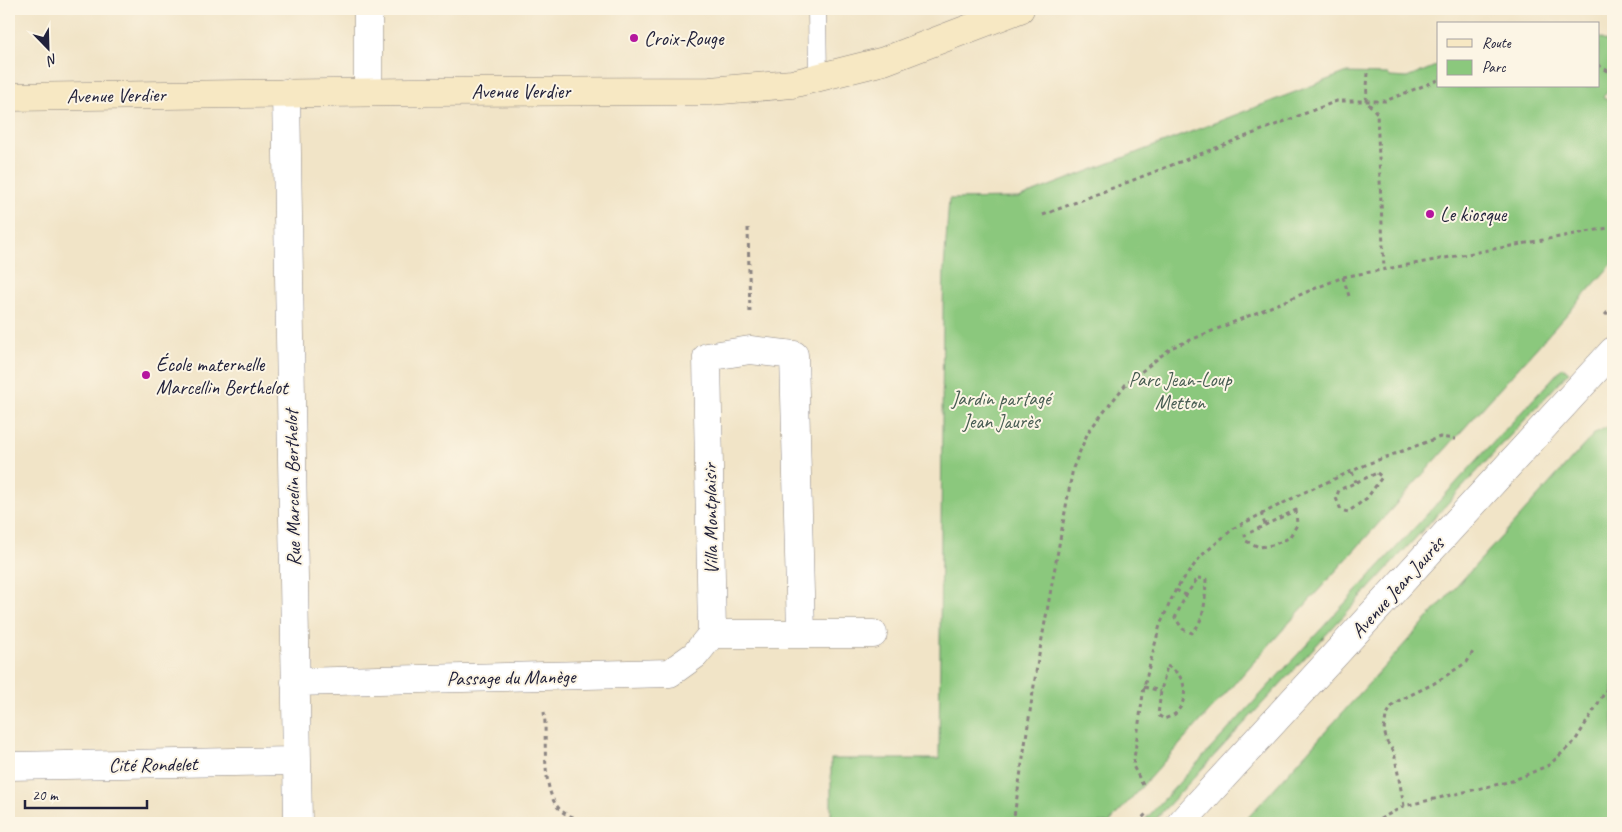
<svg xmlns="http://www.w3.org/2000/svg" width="1622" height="832" font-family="Caveat,sans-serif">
  <rect width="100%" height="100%" fill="#fcf5e5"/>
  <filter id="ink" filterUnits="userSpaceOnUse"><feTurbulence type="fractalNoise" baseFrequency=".02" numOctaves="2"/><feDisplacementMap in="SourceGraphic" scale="10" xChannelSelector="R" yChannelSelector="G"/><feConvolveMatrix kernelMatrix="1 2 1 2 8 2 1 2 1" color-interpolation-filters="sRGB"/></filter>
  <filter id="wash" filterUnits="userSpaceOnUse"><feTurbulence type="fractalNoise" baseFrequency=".0096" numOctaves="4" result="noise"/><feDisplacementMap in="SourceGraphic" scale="20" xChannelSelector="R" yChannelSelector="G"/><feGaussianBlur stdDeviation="1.12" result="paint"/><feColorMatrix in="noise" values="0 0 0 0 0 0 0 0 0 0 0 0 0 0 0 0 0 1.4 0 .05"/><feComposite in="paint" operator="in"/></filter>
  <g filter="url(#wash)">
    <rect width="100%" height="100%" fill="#f1e4c7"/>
    <!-- green -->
    <path fill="#8bc87d" stroke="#56755c" d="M 1598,37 L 1613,45 L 1613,86 L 1603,97 L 1613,103 L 1613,263 L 1109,823 L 831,823 L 831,759 L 939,759 L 943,308 L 944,269 L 949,199 L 1018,198 L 1345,73 L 1388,74 L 1390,77 L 1407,78 L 1438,65 L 1438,86 L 1598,86 Z
      M 1563,367 L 1569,372 L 1152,823 L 1142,823 Z
      M 1613,424 L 1613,823 L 1243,823 L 1595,433 Z"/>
  </g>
  <g filter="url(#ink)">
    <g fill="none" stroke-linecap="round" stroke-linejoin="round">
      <defs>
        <path id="service" d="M 817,9 L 818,78"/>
        <path id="minor" d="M 368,92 L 368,9
          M 286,93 L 298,823
          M 712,634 L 707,357 L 750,350 L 794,355 L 801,633
          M 712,634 L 873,634
          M 295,682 L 670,673 L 695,655 L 712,634
          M 9,766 L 297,761"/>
        <path id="tertiary" d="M 1181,823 L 1613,351"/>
        <path id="secondary" d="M 9,97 L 411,92 L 710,91 L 792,84 L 884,61 L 1020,9"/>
      </defs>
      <!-- service casing -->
      <use href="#service" stroke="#8a8381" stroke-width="19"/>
      <!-- minor casing -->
      <use href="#minor" stroke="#8a8381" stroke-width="29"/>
      <!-- tertiary casing -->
      <use href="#tertiary" stroke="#8a8381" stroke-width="29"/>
      <!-- secondary casing -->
      <use href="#secondary" stroke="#8a8381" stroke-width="29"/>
      <!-- path -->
      <path stroke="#8a8381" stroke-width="3" stroke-dasharray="4 4" stroke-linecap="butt" d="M 1598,65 L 1613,74
        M 1368,73 L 1366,101 L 1377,113 L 1384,269
        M 1043,215 L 1337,101 L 1385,101 L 1438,80
        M 748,228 L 750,315
        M 1343,277 L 1349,296
        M 1605,315 L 1613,307
        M 1352,472 L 1356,482
        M 1377,473 L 1382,477 L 1367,498 L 1348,512 L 1341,510 L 1336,498 L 1339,490 Z
        M 1296,510 L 1297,525 L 1289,538 L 1273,545 L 1259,547 L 1246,541 L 1245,535 Z
        M 1261,513 L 1265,525
        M 1198,578 L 1206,579 C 1205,598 1206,619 1192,633 L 1183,629 L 1175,618 L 1186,595 Z
        M 1176,590 L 1186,595
        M 1167,666 C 1187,675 1190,699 1175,714 C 1172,716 1167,718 1164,719 L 1158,715 L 1161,691 Z
        M 1144,687 L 1161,691
        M 544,712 C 548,738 538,799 566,814 C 578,820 590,820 603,823
        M 1143,785 L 1133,766 L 1144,687 L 1160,625 L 1176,589 L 1201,556 L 1234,528 L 1307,491 L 1370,463 L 1440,437 L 1455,439
        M 1404,806 L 1394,752 L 1387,742 L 1384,730 L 1386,716 L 1394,703 L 1433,684 L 1467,662 L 1474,650
        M 1013,823 L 1037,666 L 1073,468 L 1088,432 L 1126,384 L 1171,348 L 1343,277 L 1613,227
        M 1137,823 L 1147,813
        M 1373,823 L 1404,806 L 1512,781 L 1549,765 L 1575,741 L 1613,679"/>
      <!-- service -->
      <use href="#service" stroke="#fff" stroke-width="18"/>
      <!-- minor -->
      <use href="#minor" stroke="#fff" stroke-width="28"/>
      <!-- tertiary -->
      <use href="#tertiary" stroke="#fff" stroke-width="28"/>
      <!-- secondary -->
      <use href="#secondary" stroke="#f7e8c3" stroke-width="28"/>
    </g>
  </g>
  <!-- markers -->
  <g fill="#b5179e" stroke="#fcf5e5" stroke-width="2">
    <circle cx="634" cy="38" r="5"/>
    <circle cx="1430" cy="214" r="5"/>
    <circle cx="146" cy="375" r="5"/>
  </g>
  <g text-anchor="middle" stroke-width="4" stroke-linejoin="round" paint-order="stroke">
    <!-- poi labels -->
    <g font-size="20" fill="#22223b" stroke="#fcf5e5" text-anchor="start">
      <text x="644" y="45">Croix-Rouge</text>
      <text x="1440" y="221">Le kiosque</text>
      <text x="156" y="371">École maternelle<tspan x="156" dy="23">Marcellin Berthelot</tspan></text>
    </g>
    <!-- street labels -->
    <g font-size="20" fill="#22223b" stroke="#fcf5e5">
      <text x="521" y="98">Avenue Verdier</text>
      <text transform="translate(116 95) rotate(-1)" y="7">Avenue Verdier</text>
      <text transform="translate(292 488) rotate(-91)" y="7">Rue Marcelin Berthelot</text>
      <text transform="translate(710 519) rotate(-91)" y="7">Villa Montplaisir</text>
      <text transform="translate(1397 587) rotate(-48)" y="7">Avenue Jean Jaurès</text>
      <text transform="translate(511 677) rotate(-1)" y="7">Passage du Manège</text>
      <text transform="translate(153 764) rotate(-1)" y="7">Cité Rondelet</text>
    </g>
    <!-- park labels -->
    <g font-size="20" fill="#475c52" stroke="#fcf5e5">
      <text x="1180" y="386">Parc Jean-Loup<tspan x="1180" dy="23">Metton</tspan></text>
      <text x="1001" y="405">Jardin partagé<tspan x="1001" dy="23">Jean Jaurès</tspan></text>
    </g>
  </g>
  <!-- margin -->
  <rect width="1622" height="832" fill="none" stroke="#fcf5e5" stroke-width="30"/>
  <!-- legend -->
  <rect x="1437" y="22" width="162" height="65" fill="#fcf5e5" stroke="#a5a1a1"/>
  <rect x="1447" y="39" width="25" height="8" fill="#f7e8c3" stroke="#a5a1a1"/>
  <text x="1482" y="48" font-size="15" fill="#22223b">Route</text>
  <rect x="1447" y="60" width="25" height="15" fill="#8bc87d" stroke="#a5a1a1"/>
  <text x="1482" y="72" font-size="15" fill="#22223b">Parc</text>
  <!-- north arrow -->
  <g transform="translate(48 48) rotate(157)" stroke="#fcf5e5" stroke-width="4" paint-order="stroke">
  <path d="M0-4L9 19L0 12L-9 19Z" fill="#22223b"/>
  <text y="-8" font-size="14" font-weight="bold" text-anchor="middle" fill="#22223b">N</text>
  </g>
  <!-- scale -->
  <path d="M25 800v8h122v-8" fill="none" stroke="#22223b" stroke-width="2.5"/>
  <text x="32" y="800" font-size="15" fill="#22223b" stroke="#fcf5e5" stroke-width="4" paint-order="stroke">20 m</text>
</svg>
